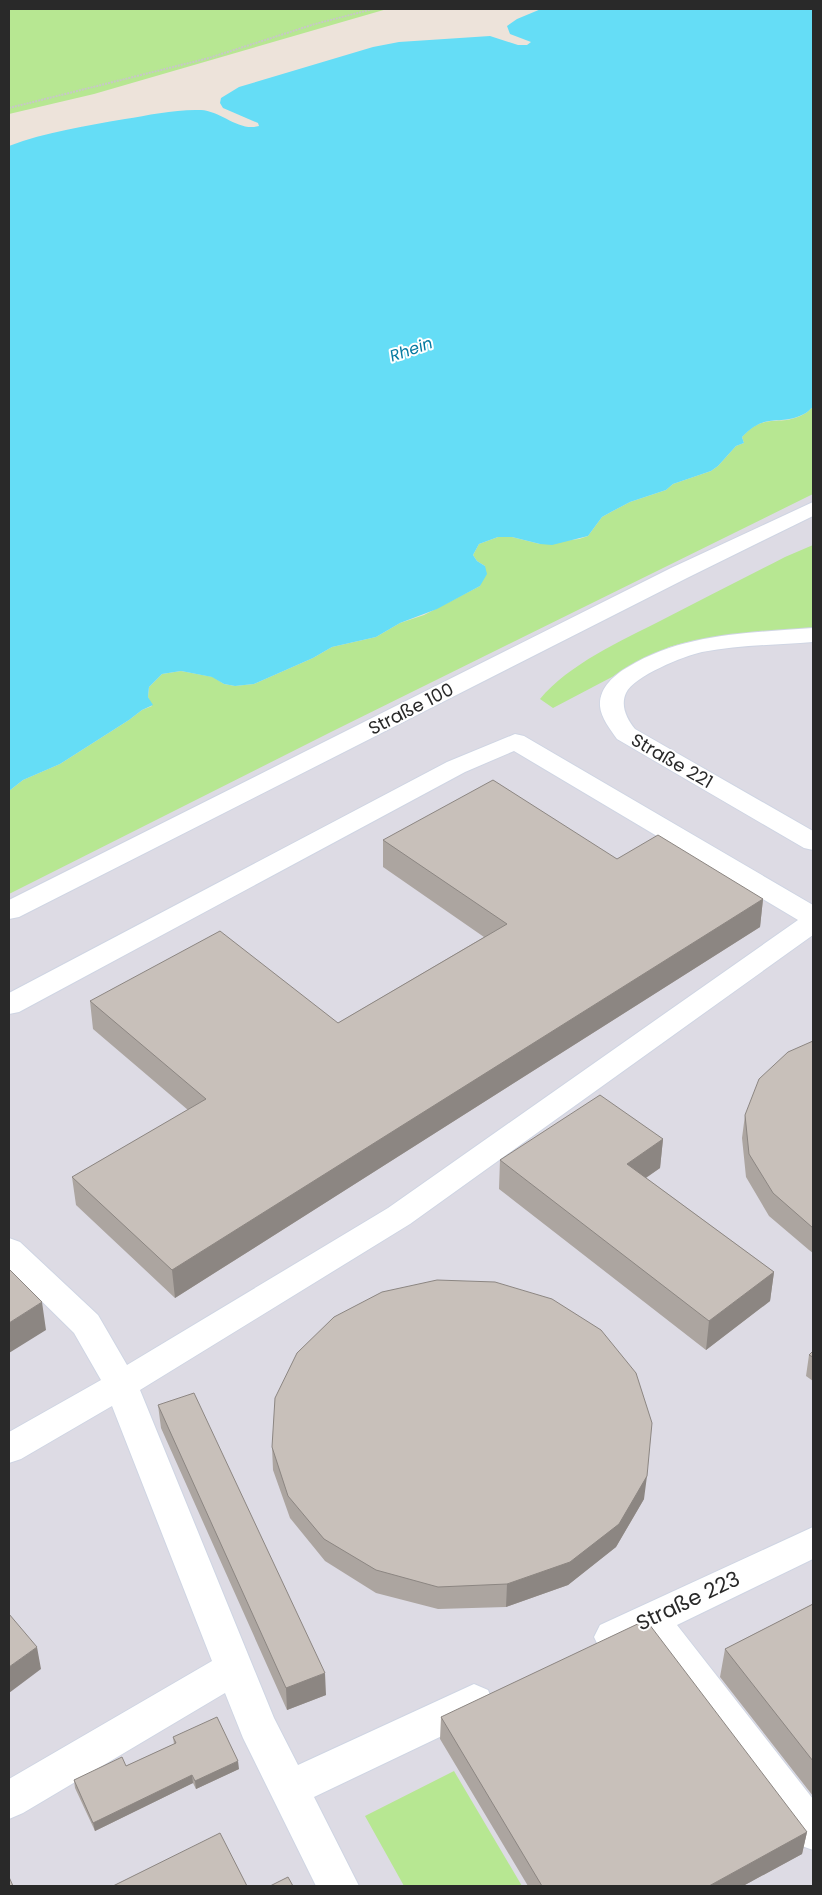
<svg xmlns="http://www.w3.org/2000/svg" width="822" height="1895" font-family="Poppins,sans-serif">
  <rect width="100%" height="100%" fill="#ede3da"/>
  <!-- industrial -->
  <path fill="#dddbe4" d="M 813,467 L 813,1886 L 9,1886 L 9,847 Z"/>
  <!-- green -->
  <path fill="#b7e792" d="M 9,9 L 387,9 L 94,94 L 9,114 Z
    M 813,407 L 813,494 L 331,732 L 9,894 L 9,791 L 23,780 L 60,764 L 129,720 L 142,710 L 152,706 L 148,697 L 149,687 L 162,674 L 181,671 L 213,677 L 224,684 L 235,686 L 254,684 L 313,658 L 332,647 L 376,637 L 400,623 L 424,615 L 480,586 L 485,566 L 477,561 L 473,555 L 479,544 L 498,537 L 512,537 L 540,544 L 579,539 L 588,536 L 602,517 L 611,512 L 630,502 L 666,490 L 673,484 L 711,471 L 718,466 L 736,446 L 744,443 L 742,437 C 766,411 779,428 804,414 C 807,413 810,409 813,407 Z
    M 813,545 L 813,630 C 765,634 715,633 669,647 L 553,708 L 540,699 C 569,664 621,641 662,620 C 703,599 744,578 785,557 Z
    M 454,1771 L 522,1886 L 404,1886 L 365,1816 Z"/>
  <!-- water -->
  <path fill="#65ddf6" d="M 541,9 L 813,9 L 813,407 C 810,409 807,413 804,414 C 779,427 766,411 742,437 L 744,443 L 736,446 L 718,466 L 711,471 L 673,484 L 666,490 L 630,502 L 611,512 L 602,517 L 588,536 L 552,545 L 540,544 L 512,537 L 498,537 L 479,544 L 473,555 L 477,561 L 485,566 L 487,574 L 480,586 L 437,609 L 400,623 L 376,637 L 332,647 L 313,658 L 254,684 L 235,686 L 224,684 L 212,677 L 181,671 L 162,674 L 149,687 L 148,697 L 153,705 L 142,710 L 129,720 L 60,764 L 23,780 L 9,791 L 9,146 C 46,132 85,126 125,119 C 149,115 176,109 201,110 C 221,111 239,132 259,126 L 258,123 L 223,108 L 220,103 L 221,98 L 239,87 L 373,47 L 399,42 L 490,36 L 518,45 L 527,45 L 531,42 L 510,34 L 507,26 L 517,19 Z"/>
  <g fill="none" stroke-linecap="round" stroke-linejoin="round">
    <defs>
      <path id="minor" d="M 813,502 L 813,516 L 687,578 L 19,917 L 9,919 L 9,900 L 671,568 Z
        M 813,628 L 813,642 C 776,645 738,645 702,652 C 684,656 634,676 626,693 C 620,706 627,719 635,729 L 813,831 L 813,850 L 804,848 L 617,739 C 610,729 601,718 600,706 C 599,688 614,675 628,667 C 684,633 749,633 813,628 Z
        M 515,734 L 524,736 L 813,905 L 813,935 L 410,1224 L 140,1390 L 274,1718 L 298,1765 L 474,1684 L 488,1690 L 493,1702 L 488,1714 L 314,1797 L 359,1886 L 316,1886 L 243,1738 L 225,1693 L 23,1813 L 9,1819 L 9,1779 L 212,1661 L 112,1406 L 21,1459 L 9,1463 L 9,1432 L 101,1380 L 74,1333 L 9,1269 L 9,1238 L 20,1242 L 98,1315 L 127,1365 L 388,1208 L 798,920 L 514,751 L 465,772 L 19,1012 L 9,1014 L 9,993 L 447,762 Z
        M 813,1527 L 813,1559 L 677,1625 L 813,1799 L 813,1850 L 799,1845 L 644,1640 L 613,1654 L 600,1649 L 594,1637 L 600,1625 Z"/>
    </defs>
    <!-- minor casing -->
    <use href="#minor" stroke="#cfd5e3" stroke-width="2"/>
    <!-- path -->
    <path stroke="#c7c7c7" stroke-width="2" stroke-dasharray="2 1" stroke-linecap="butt" d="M 9,108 L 209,58 L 315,24 L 373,9"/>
    <!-- minor -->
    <use href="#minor" fill="#fff" fill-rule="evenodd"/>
  </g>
  <!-- wall -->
  <path fill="#aca5a0" d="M 383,840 L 617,859 L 763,899 L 760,927 L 175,1298 L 76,1205 L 72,1177 L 188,1110 L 93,1029 L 90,1001 L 338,1023 L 484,937 L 383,867 Z
    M 813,1041 L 813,1253 L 809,1250 L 769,1216 L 746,1177 L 742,1138 L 745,1115 Z
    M 663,1139 L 660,1168 L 646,1178 L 774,1272 L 770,1301 L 706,1350 L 499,1189 L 500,1160 Z
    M 813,1351 L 813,1381 L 806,1376 L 809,1355 Z
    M 158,1405 L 326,1695 L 287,1710 L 161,1428 Z
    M 272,1447 L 644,1499 L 616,1547 L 568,1585 L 506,1607 L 438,1609 L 376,1593 L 325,1561 L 290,1518 L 273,1470 Z
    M 813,1604 L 813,1796 L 720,1677 L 725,1649 Z
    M 441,1717 L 807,1832 L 802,1854 L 743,1886 L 528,1886 L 440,1739 Z
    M 173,1737 L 239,1769 L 196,1789 L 193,1783 L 95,1831 L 75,1788 L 74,1780 L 126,1766 L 174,1744 Z"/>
  <!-- shaded-wall -->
  <path fill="#8c8682" d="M 763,899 L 760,927 L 175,1298 L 172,1270 Z
    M 663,1139 L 660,1168 L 625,1192 L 627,1164 Z
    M 774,1272 L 770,1301 L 706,1350 L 709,1321 Z
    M 42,1302 L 46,1330 L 9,1353 L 9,1323 Z
    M 647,1476 L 644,1499 L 616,1547 L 568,1585 L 506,1607 L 507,1584 Z
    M 37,1647 L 41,1669 L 9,1693 L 9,1667 Z
    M 325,1673 L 326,1695 L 287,1710 L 286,1688 Z
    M 238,1761 L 239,1769 L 196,1789 L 195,1781 Z
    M 192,1775 L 193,1783 L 95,1831 L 93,1823 Z
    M 807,1832 L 802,1854 L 743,1886 L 709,1886 Z"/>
  <!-- building -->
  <path fill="#c8c0ba" stroke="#8c8682" d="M 493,780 L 617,859 L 658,835 L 763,899 L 172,1270 L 72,1177 L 206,1099 L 90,1001 L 220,931 L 338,1023 L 507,924 L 383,840 Z
    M 813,1041 L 813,1228 L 773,1193 L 749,1154 L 745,1115 L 759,1079 L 788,1052 Z
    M 600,1095 L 663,1139 L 627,1164 L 774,1272 L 709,1321 L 500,1160 Z
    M 9,1269 L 42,1302 L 9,1323 Z
    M 437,1280 L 495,1282 L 552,1299 L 601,1330 L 636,1373 L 652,1423 L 647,1476 L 619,1524 L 570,1562 L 507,1584 L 438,1587 L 376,1570 L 324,1539 L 288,1496 L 272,1447 L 275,1398 L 297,1353 L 334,1317 L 382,1292 Z
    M 813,1351 L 813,1357 L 809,1355 Z
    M 194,1393 L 325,1673 L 286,1688 L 158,1405 Z
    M 813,1604 L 813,1761 L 725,1649 Z
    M 9,1614 L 37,1647 L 9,1667 Z
    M 646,1620 L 807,1832 L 709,1886 L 542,1886 L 441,1717 Z
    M 217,1717 L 238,1761 L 195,1781 L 192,1775 L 93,1823 L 74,1780 L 122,1757 L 126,1766 L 176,1743 L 173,1737 Z
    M 220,1833 L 247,1886 L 113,1886 Z
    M 9,1877 L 13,1886 L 9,1886 Z
    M 288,1877 L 293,1886 L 270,1886 Z"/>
  <g text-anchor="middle" stroke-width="4" stroke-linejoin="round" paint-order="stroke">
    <!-- far-water labels -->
    <g font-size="16" font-style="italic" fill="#057aa1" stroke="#fff">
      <text transform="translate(411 349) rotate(-19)" y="6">Rhein</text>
    </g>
    <!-- street labels -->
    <g font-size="18" fill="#292929" stroke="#fff">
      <text transform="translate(411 709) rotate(-27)" y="6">Straße 100</text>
      <text transform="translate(672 761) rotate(30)" y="6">Straße 221</text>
    </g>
    <!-- near-street labels -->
    <g font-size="21" fill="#292929" stroke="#fff">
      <text transform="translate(688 1601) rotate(-25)" y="7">Straße 223</text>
    </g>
  </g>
  <!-- border -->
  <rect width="822" height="1895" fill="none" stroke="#292929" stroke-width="20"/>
</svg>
